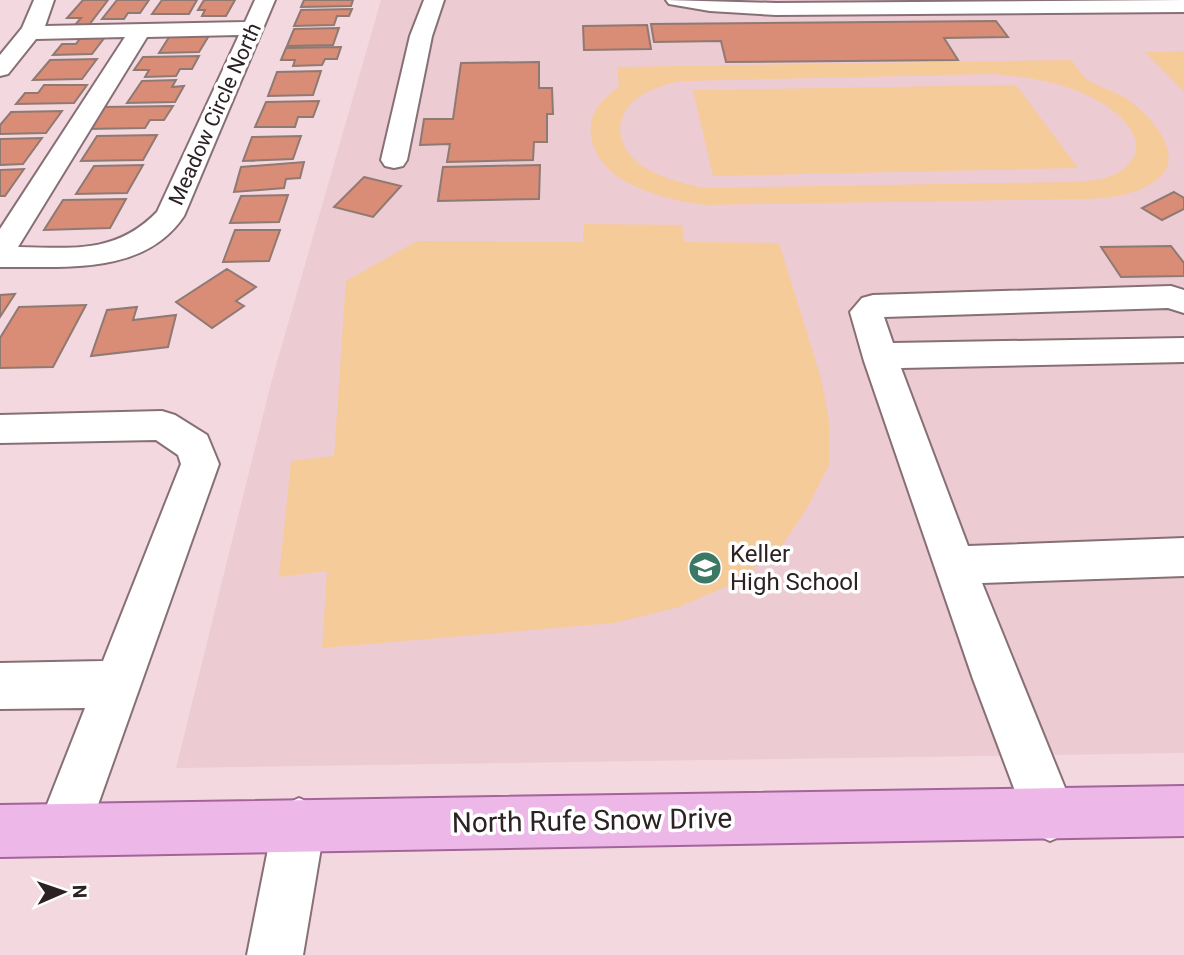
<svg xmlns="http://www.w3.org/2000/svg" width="1184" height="955" font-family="Roboto,sans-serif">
  <rect width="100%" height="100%" fill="#f3d9df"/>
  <!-- built -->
  <path fill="#eccbd2" d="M 381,0 L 1184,0 L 1184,753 L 176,768 L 271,383 Z"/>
  <!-- green -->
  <path fill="#f6cb9a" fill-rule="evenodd" d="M 1184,51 L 1184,92 L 1145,52 Z
    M 1071,60 C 1076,66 1082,76 1088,80 C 1100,88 1115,91 1127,99 C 1147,113 1184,150 1162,175 C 1139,196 1112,198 1082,199 L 704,205 C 666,199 603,186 592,141 C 586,116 600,100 619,87 L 617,67 ZM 993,74 C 1028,77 1062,82 1093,98 C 1121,112 1160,148 1117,173 C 1103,181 1086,181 1070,182 L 703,188 C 681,183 657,177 638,163 C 614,143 614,113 640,96 C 652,88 667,84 681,81 Z
    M 1016,85 L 1078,168 L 713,176 L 693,90 Z
    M 584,224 L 682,225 L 684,242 L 779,243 L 821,378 L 829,420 L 829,465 L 807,508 L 779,550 L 732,584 L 679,607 L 614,623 L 322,648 L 327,571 L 279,577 L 291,461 L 334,456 L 346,281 L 417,241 L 583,242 Z"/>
  <!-- building -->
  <path fill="#d98c76" stroke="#8f7973" stroke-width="2" d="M 83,0 L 108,0 L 89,25 L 75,25 L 81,18 L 67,18 Z
    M 117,0 L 149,0 L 140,13 L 128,13 L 124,19 L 102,19 Z
    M 162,0 L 197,0 L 189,14 L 152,14 Z
    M 204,0 L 235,0 L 226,16 L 202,16 L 205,10 L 198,10 Z
    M 304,0 L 353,0 L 351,6 L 301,7 Z
    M 352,9 L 349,16 L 337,16 L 334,25 L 294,26 L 301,10 Z
    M 996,21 L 1008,37 L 944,38 L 958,60 L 726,62 L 721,41 L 654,42 L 651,24 Z
    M 647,25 L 651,49 L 584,50 L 583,26 Z
    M 339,28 L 333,45 L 287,46 L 294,29 Z
    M 171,34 L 210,34 L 199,52 L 159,53 Z
    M 81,37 L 105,37 L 92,54 L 53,55 L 62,44 L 76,44 Z
    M 341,47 L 337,59 L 325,59 L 322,65 L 293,66 L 295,60 L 281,60 L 286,48 Z
    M 199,56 L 192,69 L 180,69 L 176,76 L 145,77 L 149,70 L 134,70 L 143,57 Z
    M 97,59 L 82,79 L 33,80 L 50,60 Z
    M 539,62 L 539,88 L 552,88 L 553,114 L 547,114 L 547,142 L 534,142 L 533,160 L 447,162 L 450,144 L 420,145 L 424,119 L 453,119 L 461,63 Z
    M 321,71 L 313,95 L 268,96 L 277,72 Z
    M 176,80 L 172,87 L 184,86 L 175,102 L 127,103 L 142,81 Z
    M 44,85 L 87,85 L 74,103 L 16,104 L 25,93 L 38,93 Z
    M 319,101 L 313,117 L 298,117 L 295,127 L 255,127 L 266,102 Z
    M 173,106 L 164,120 L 150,120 L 145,128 L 87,129 L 102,107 Z
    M 62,111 L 46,133 L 0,134 L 0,125 L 11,112 Z
    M 157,135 L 143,160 L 81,161 L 97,136 Z
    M 301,136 L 293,159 L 243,161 L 252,137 Z
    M 42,138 L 23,164 L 0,165 L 0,139 Z
    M 304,162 L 300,178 L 286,179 L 284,188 L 234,192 L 241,167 Z
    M 143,165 L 127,193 L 76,194 L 94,166 Z
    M 540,165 L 539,199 L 438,201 L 443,167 Z
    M 24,169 L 5,196 L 0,196 L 0,170 Z
    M 364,177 L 401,186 L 373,217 L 334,207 Z
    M 1174,192 L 1184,198 L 1184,209 L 1162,220 L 1142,208 Z
    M 288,195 L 279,222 L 230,223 L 241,196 Z
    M 126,199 L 110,228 L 44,230 L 63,200 Z
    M 235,230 L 280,230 L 269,261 L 223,262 Z
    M 1171,246 L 1184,263 L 1184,276 L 1121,277 L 1101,247 Z
    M 227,269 L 256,287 L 236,301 L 244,306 L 212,328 L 176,302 Z
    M 15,294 L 0,317 L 0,295 Z
    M 86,305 L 53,367 L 0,368 L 0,338 L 19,307 Z
    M 137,307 L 133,320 L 176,315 L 168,347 L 91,356 L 107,310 Z"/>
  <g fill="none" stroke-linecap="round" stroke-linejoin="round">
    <defs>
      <path id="minor" d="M 34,0 L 54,0 L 45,26 L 245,22 L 255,0 L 275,0 L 184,216 C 144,276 64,266 0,267 L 0,229 L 125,37 L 36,39 L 8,74 L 0,76 L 0,55 L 22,28 ZM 239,35 L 157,212 C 116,254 73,248 18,247 L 147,37 Z
        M 424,0 L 444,0 L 432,36 L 407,160 L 403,166 L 394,168 L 385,166 L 381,160 L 410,36 Z
        M 666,0 L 776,3 L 1184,0 L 1184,12 L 776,15 L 710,11 L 669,4 Z
        M 1171,286 L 1184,290 L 1184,313 L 1168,308 L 884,317 L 893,343 L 1184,338 L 1184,362 L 901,368 L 968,546 L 1184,538 L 1184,576 L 982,583 L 1076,815 L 1068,833 L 1050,841 L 1032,833 L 1024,815 L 973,679 L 864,361 L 850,312 L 862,298 L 873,295 Z
        M 162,411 L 175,415 L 207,435 L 219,464 L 89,830 L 81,848 L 63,856 L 45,848 L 37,830 L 85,708 L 0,709 L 0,663 L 103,661 L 181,464 L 178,455 L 156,440 L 0,443 L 0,415 Z
        M 299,798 L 317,806 L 325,824 L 303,955 L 247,955 L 273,824 L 281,806 Z"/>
      <path id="major" d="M 1184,786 L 1184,836 L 0,857 L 0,805 Z"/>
    </defs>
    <!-- minor casing -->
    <use href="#minor" stroke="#877075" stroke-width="4"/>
    <!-- major casing -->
    <use href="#major" stroke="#a2649a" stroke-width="4"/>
    <!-- minor -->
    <use href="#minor" fill="#fff" fill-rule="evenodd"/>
    <!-- major -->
    <use href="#major" fill="#edb8e8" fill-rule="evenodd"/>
  </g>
  <!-- icons -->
  <defs>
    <symbol id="school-disc" viewBox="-11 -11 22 22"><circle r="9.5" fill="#3c7965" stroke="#fff"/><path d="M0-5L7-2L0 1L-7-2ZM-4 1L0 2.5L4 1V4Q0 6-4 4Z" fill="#fff"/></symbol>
  </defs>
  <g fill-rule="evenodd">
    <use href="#school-disc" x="686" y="549" width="38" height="38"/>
  </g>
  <g text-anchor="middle" stroke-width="7" stroke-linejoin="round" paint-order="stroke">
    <!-- far-street labels -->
    <g font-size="21" fill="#2c2224" stroke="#fff">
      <text transform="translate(215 114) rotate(-66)" y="7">Meadow Circle North</text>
    </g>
    <!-- poi labels -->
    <g font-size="24" fill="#2c2224" stroke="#fff" text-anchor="start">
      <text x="730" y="562">Keller<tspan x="730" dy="28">High School</tspan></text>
    </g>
    <!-- near-street labels -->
    <g font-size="28" fill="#2c2224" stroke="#fff">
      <text transform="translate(592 820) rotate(-1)" y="10">North Rufe Snow Drive</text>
    </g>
  </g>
  <!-- north arrow -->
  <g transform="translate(63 892) rotate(88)" stroke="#ffffff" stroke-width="5" paint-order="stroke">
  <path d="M0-5L12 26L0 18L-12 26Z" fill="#2c2224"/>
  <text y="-10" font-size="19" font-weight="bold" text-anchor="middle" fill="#2c2224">N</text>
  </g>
</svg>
